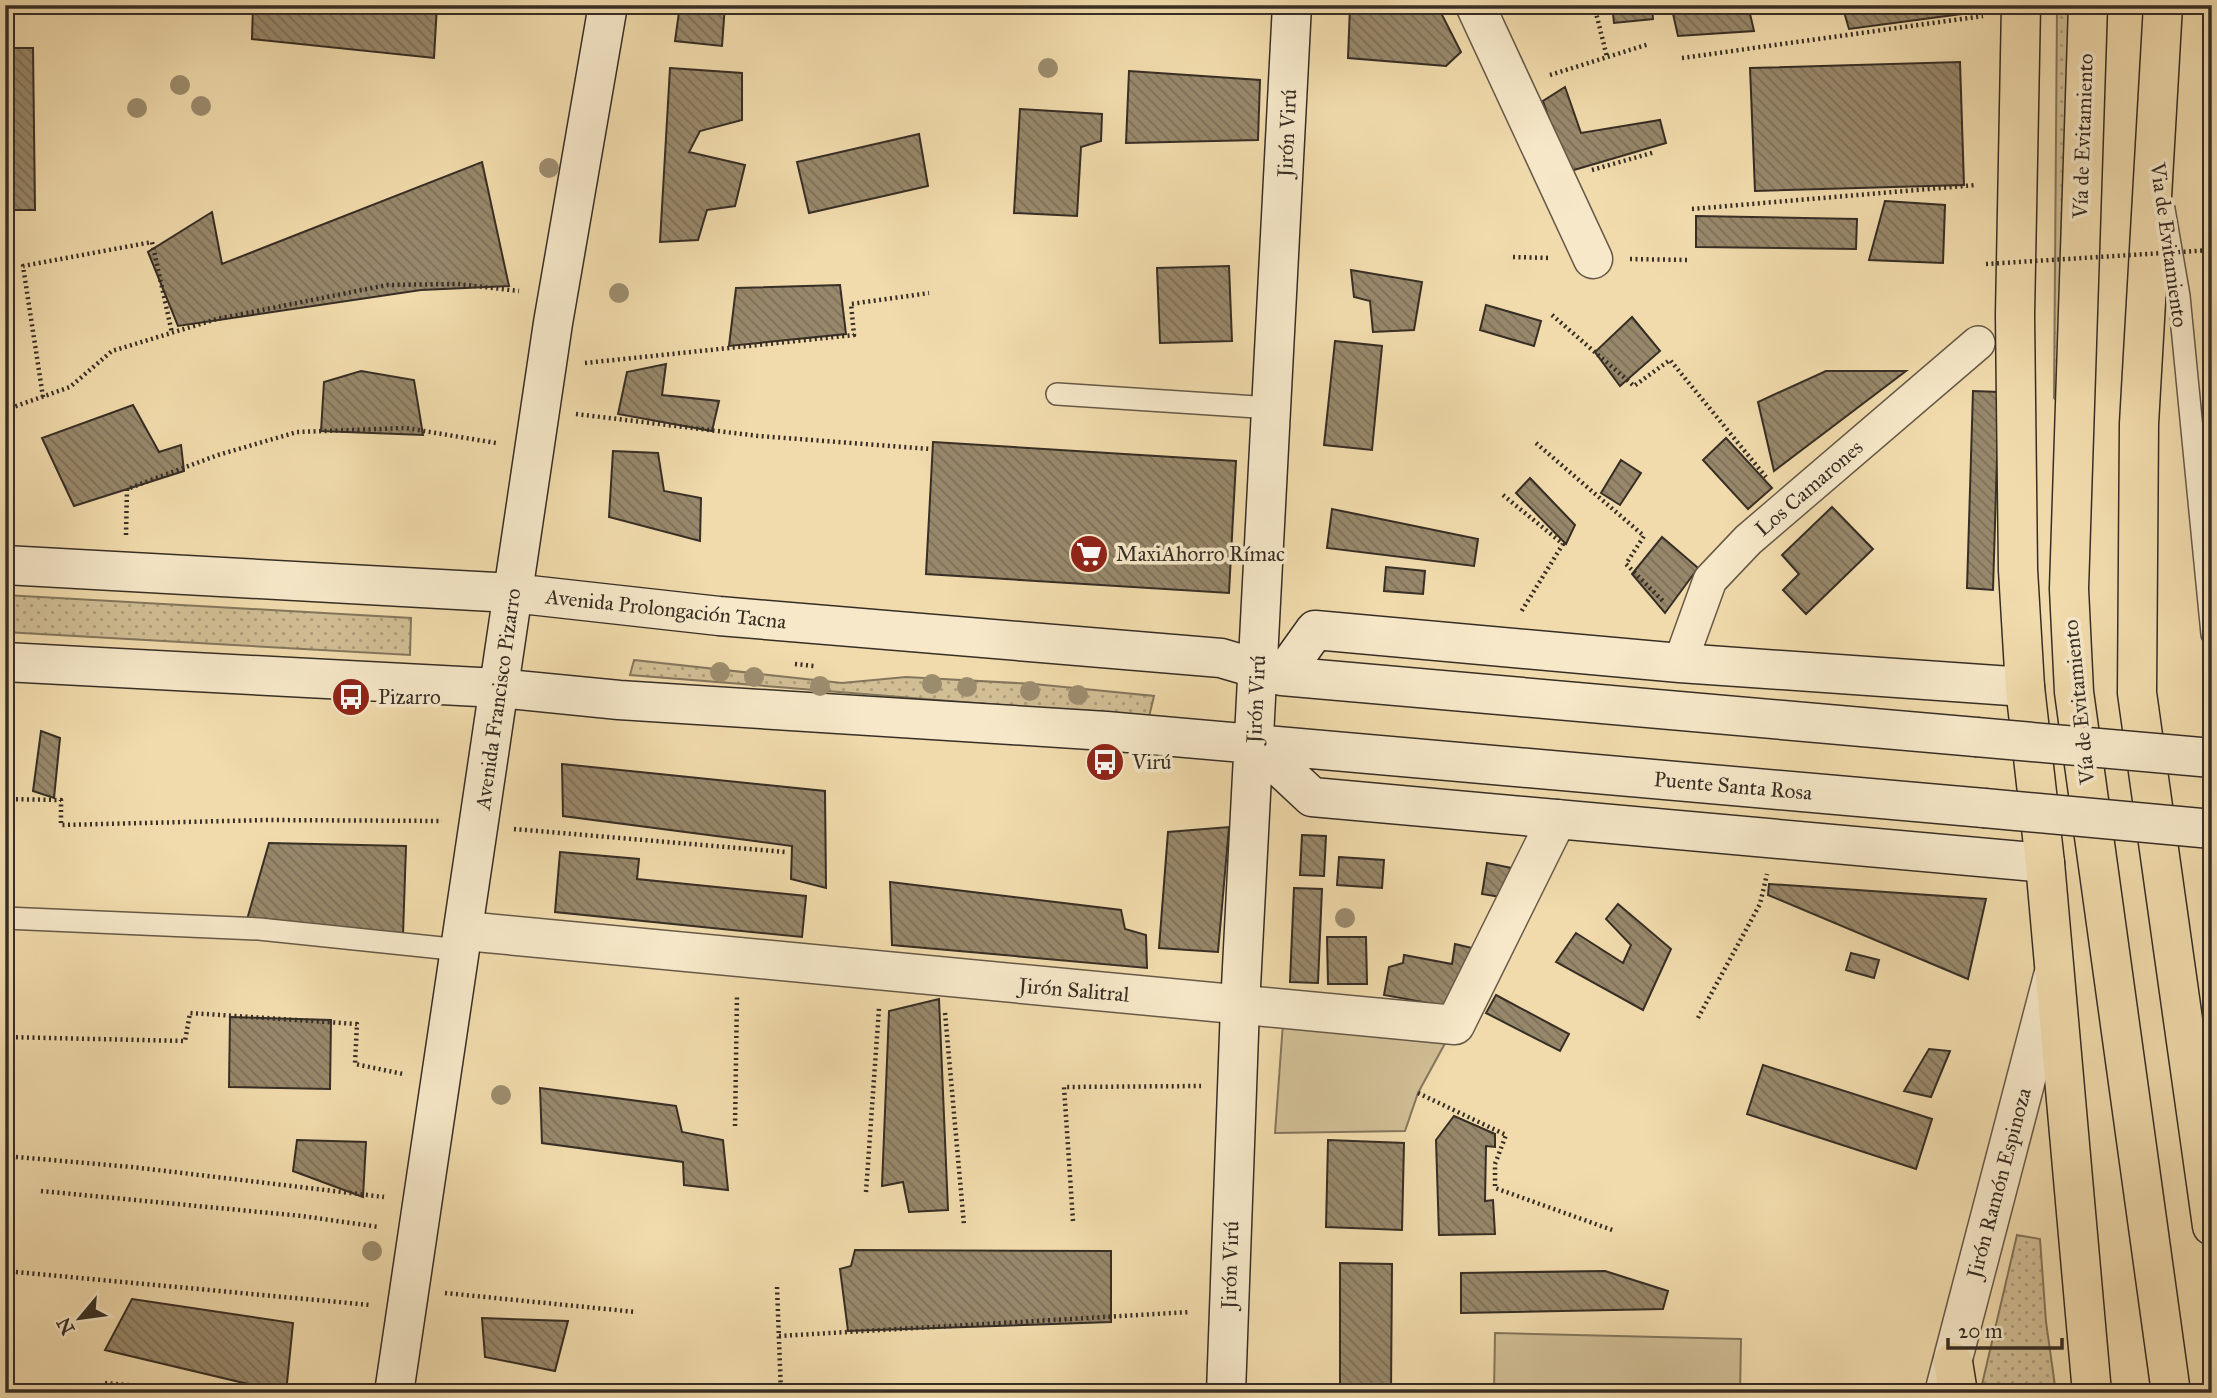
<svg xmlns="http://www.w3.org/2000/svg" width="2217" height="1398" font-family="'IM FELL Great Primer',serif">
  <defs>
    <pattern id="grass-dots" width="8" height="8" patternUnits="userSpaceOnUse" patternTransform="scale(1.75)"><rect width="8" height="8" fill="#d1be95"/><path d="M2 2h.1M6 6h.1" fill="none" stroke="#aa9b79" stroke-width="1.8" stroke-linecap="round"/></pattern>
    <pattern id="building-back-hatch" width="6" height="6" patternUnits="userSpaceOnUse" patternTransform="scale(1.75)"><rect width="6" height="6" fill="#98886b"/><path d="M-1 5l2 2M0 0l6 6M5-1l2 2" fill="none" stroke="#7d7058"/></pattern>
  </defs>
  <rect width="100%" height="100%" fill="#f1dbac"/>
  <filter id="stains"><feTurbulence type="fractalNoise" baseFrequency=".00286" numOctaves="4"/><feColorMatrix values="0 0 0 0 .2 0 0 0 0 .09 0 0 0 0 .02 0 0 0 .5 -.17"/></filter>
  <radialGradient id="worn" r=".72"><stop offset=".6" stop-color="#630" stop-opacity="0"/><stop offset="1" stop-color="#630" stop-opacity=".3"/></radialGradient>
  <!-- grass -->
  <path fill="url(#grass-dots)" stroke="#84765d" stroke-width="2" d="M 2057,5 L 2070,5 L 2063,409 L 2054,398 Z
    M 5,595 L 411,618 L 410,655 L 5,632 Z
    M 634,660 L 842,683 L 906,677 L 1034,684 L 1154,696 L 1149,717 L 630,675 Z
    M 2017,1235 L 2040,1239 L 2046,1322 L 2056,1393 L 1980,1393 Z"/>
  <!-- green -->
  <path fill="#d1be95" stroke="#84765d" stroke-width="2" d="M 1284,1009 L 1455,1025 L 1418,1093 L 1405,1131 L 1275,1133 Z
    M 1495,1333 L 1741,1339 L 1740,1393 L 1494,1393 Z"/>
  <!-- building -->
  <path fill="url(#building-back-hatch)" stroke="#372e25" stroke-width="2" d="M 253,5 L 437,5 L 434,58 L 252,39 Z
    M 680,5 L 725,5 L 722,46 L 675,41 Z
    M 1350,5 L 1437,5 L 1461,52 L 1446,66 L 1348,58 Z
    M 1612,5 L 1652,5 L 1653,19 L 1614,23 Z
    M 1671,5 L 1748,5 L 1754,31 L 1678,36 Z
    M 1842,5 L 1961,5 L 1961,14 L 1849,29 Z
    M 12,48 L 33,48 L 35,210 L 5,210 L 5,119 L 13,119 Z
    M 1960,62 L 1964,185 L 1755,191 L 1750,68 Z
    M 670,68 L 742,73 L 742,120 L 700,131 L 689,152 L 745,165 L 735,206 L 707,210 L 698,240 L 660,242 Z
    M 1129,71 L 1260,80 L 1258,140 L 1126,143 Z
    M 1565,87 L 1581,133 L 1660,120 L 1666,143 L 1567,172 L 1543,101 Z
    M 1020,109 L 1102,114 L 1101,141 L 1081,147 L 1077,216 L 1014,213 Z
    M 919,134 L 928,186 L 809,213 L 797,162 Z
    M 482,162 L 509,286 L 421,290 L 178,326 L 148,252 L 212,212 L 222,264 Z
    M 1885,201 L 1945,205 L 1943,263 L 1869,260 Z
    M 1696,216 L 1857,219 L 1856,249 L 1696,247 Z
    M 1229,266 L 1232,341 L 1160,343 L 1157,268 Z
    M 1351,270 L 1422,282 L 1414,330 L 1373,332 L 1370,301 L 1354,297 Z
    M 840,285 L 846,334 L 729,346 L 736,288 Z
    M 1486,305 L 1541,321 L 1534,346 L 1480,330 Z
    M 1632,317 L 1660,351 L 1620,386 L 1595,352 Z
    M 1335,341 L 1382,346 L 1372,450 L 1324,445 Z
    M 666,364 L 662,395 L 719,401 L 712,431 L 618,414 L 627,372 Z
    M 361,371 L 414,380 L 423,435 L 321,431 L 324,382 Z
    M 1826,371 L 1906,371 L 1774,471 L 1758,402 Z
    M 1973,391 L 1999,392 L 1993,590 L 1967,588 Z
    M 133,405 L 159,452 L 181,445 L 184,471 L 74,506 L 42,438 Z
    M 1726,438 L 1772,488 L 1748,509 L 1703,460 Z
    M 933,442 L 1236,461 L 1229,593 L 926,574 Z
    M 613,451 L 658,453 L 664,491 L 701,498 L 700,541 L 609,517 Z
    M 1621,460 L 1641,473 L 1620,505 L 1601,493 Z
    M 1530,478 L 1575,525 L 1566,544 L 1516,493 Z
    M 1832,507 L 1873,549 L 1806,614 L 1783,590 L 1799,574 L 1782,555 Z
    M 1332,509 L 1478,539 L 1474,566 L 1327,548 Z
    M 1662,537 L 1698,568 L 1665,613 L 1632,574 Z
    M 1386,567 L 1425,571 L 1423,594 L 1384,591 Z
    M 41,731 L 60,738 L 54,798 L 33,791 Z
    M 562,764 L 825,791 L 826,888 L 791,879 L 792,846 L 563,816 Z
    M 1229,827 L 1218,952 L 1159,948 L 1168,832 Z
    M 1302,835 L 1326,836 L 1324,876 L 1300,875 Z
    M 269,843 L 406,846 L 403,935 L 246,923 Z
    M 560,852 L 639,859 L 637,879 L 806,896 L 802,937 L 555,912 Z
    M 1339,857 L 1384,860 L 1382,888 L 1337,885 Z
    M 1487,863 L 1512,868 L 1507,898 L 1482,894 Z
    M 890,882 L 1121,910 L 1125,929 L 1146,935 L 1147,968 L 892,945 Z
    M 1769,884 L 1986,899 L 1968,979 L 1768,895 Z
    M 1294,888 L 1322,889 L 1318,983 L 1290,982 Z
    M 1618,904 L 1671,949 L 1643,1010 L 1556,962 L 1576,933 L 1623,963 L 1631,945 L 1606,919 Z
    M 1327,937 L 1366,937 L 1367,984 L 1328,984 Z
    M 1455,944 L 1472,948 L 1461,1009 L 1384,995 L 1389,967 L 1403,963 L 1404,955 L 1452,964 Z
    M 1851,953 L 1879,960 L 1874,978 L 1846,970 Z
    M 1496,995 L 1569,1034 L 1560,1051 L 1486,1013 Z
    M 939,999 L 948,1210 L 909,1212 L 903,1182 L 882,1186 L 889,1011 Z
    M 230,1017 L 331,1020 L 330,1089 L 229,1087 Z
    M 1929,1049 L 1950,1051 L 1931,1097 L 1904,1091 Z
    M 1763,1065 L 1932,1119 L 1916,1169 L 1747,1114 Z
    M 540,1088 L 676,1106 L 682,1132 L 723,1140 L 728,1190 L 684,1185 L 683,1162 L 542,1143 Z
    M 1454,1116 L 1495,1134 L 1495,1147 L 1486,1146 L 1485,1201 L 1493,1200 L 1495,1234 L 1439,1235 L 1436,1140 Z
    M 297,1140 L 366,1142 L 363,1197 L 293,1171 Z
    M 1328,1140 L 1404,1143 L 1402,1230 L 1326,1227 Z
    M 855,1250 L 1111,1251 L 1111,1322 L 848,1331 L 840,1269 L 851,1266 Z
    M 1340,1263 L 1392,1264 L 1391,1393 L 1340,1393 Z
    M 1605,1271 L 1668,1291 L 1663,1309 L 1461,1313 L 1461,1273 Z
    M 132,1299 L 293,1323 L 286,1393 L 105,1350 Z
    M 482,1318 L 568,1321 L 555,1371 L 485,1357 Z"/>
  <g fill="none" stroke-linecap="round" stroke-linejoin="round">
    <defs>
      <path id="service" d="M 2164,209 L 2179,296 L 2212,634
        M 1057,394 L 1272,408
        M 5,918 L 259,929 L 461,950"/>
      <path id="pedestrian" d="M 1680,663 L 1710,580 L 1748,540 L 1978,343"/>
      <path id="minor" d="M 1475,5 L 1593,259
        M 465,931 L 1455,1025 L 1557,819
        M 1944,1393 L 2053,976"/>
      <path id="secondary" d="M 5,565 L 512,593 L 719,616 L 1221,658 L 1282,676 L 1976,737
        M 5,662 L 498,688 L 619,700 L 1106,731 L 1984,808
        M 1282,676 L 1315,630 L 1680,663 L 2025,687
        M 1254,743 L 1312,797 L 2045,863
        M 394,1393 L 553,323 L 608,5
        M 1226,1393 L 1240,1006 L 1292,5"/>
      <path id="motorway" d="M 2021,5 L 2015,315 L 2018,570 L 2025,687 L 2045,863 L 2092,1393
        M 2088,5 L 2069,589 L 2074,692 L 2171,1393
        M 2163,5 L 2139,424 L 2137,693 L 2212,1226
        M 1953,1362 L 1958,1393"/>
    </defs>
    <!-- service casing -->
    <use href="#service" stroke="#665947" stroke-width="24"/>
    <!-- pedestrian casing -->
    <use href="#pedestrian" stroke="#665947" stroke-width="36"/>
    <!-- minor casing -->
    <use href="#minor" stroke="#665947" stroke-width="41"/>
    <!-- secondary casing -->
    <use href="#secondary" stroke="#372e25" stroke-width="41"/>
    <!-- motorway casing -->
    <use href="#motorway" stroke="#372e25" stroke-width="41"/>
    <!-- path -->
    <path stroke="#372e25" stroke-width="4.5" stroke-dasharray="2 3.5" stroke-linecap="butt" d="M 1594,5 L 1607,57
      M 1682,58 L 1983,16
      M 1550,75 L 1649,44
      M 1592,170 L 1655,152
      M 1692,209 L 1976,185
      M 1513,257 L 1551,258
      M 1630,259 L 1688,260
      M 1552,315 L 1634,386 L 1670,360 L 1766,477
      M 585,363 L 854,335 L 851,304 L 929,293
      M 43,397 L 23,266 L 152,242 L 172,333
      M 5,410 L 70,387 L 112,351 L 217,319 L 387,285 L 458,284 L 519,291
      M 576,414 L 759,436 L 930,449
      M 1536,443 L 1644,536 L 1626,564 L 1664,602
      M 1503,495 L 1563,544 L 1521,612
      M 126,535 L 127,489 L 218,455 L 297,432 L 406,428 L 496,443
      M 795,664 L 814,666
      M 5,799 L 61,800 L 61,825 L 267,820 L 442,821
      M 514,829 L 785,852
      M 945,1013 L 964,1225
      M 1698,1018 L 1760,904 L 1767,874
      M 5,1037 L 185,1041 L 190,1013 L 357,1024 L 355,1064 L 403,1074
      M 1418,1093 L 1506,1135 L 1495,1164 L 1495,1188 L 1615,1231
      M 735,1126 L 737,994
      M 5,1156 L 132,1167 L 384,1197
      M 41,1191 L 302,1216 L 379,1227
      M 866,1192 L 879,1008
      M 1073,1221 L 1064,1087 L 1201,1086
      M 5,1271 L 370,1305
      M 777,1287 L 781,1393
      M 445,1293 L 636,1312
      M 779,1336 L 1190,1312
      M 105,1383 L 218,1393"/>
    <!-- service -->
    <use href="#service" stroke="#f6e8c9" stroke-width="21"/>
    <!-- pedestrian -->
    <use href="#pedestrian" stroke="#f6e8c9" stroke-width="33"/>
    <!-- minor -->
    <use href="#minor" stroke="#f6e8c9" stroke-width="38"/>
    <!-- secondary -->
    <use href="#secondary" stroke="#f6e8c9" stroke-width="38"/>
    <!-- motorway -->
    <use href="#motorway" stroke="#f1dbac" stroke-width="38"/>
    <defs>
      <path id="secondary-bridge" d="M 1976,737 L 2212,758
        M 1984,808 L 2212,829"/>
    </defs>
    <!-- secondary-bridge casing -->
    <use href="#secondary-bridge" stroke="#372e25" stroke-width="41" stroke-linecap="butt"/>
    <!-- path-bridge -->
    <path stroke="#372e25" stroke-width="4.5" stroke-dasharray="2 3.5" stroke-linecap="butt" d="M 1986,264 L 2212,250"/>
    <!-- secondary-bridge -->
    <use href="#secondary-bridge" stroke="#f6e8c9" stroke-width="38"/>
  </g>
  <!-- trees -->
  <g fill="#9c8c6e">
    <circle cx="1048" cy="68" r="10"/>
    <circle cx="180" cy="85" r="10"/>
    <circle cx="201" cy="106" r="10"/>
    <circle cx="137" cy="108" r="10"/>
    <circle cx="549" cy="168" r="10"/>
    <circle cx="619" cy="293" r="10"/>
    <circle cx="720" cy="672" r="10"/>
    <circle cx="754" cy="677" r="10"/>
    <circle cx="932" cy="684" r="10"/>
    <circle cx="820" cy="686" r="10"/>
    <circle cx="967" cy="687" r="10"/>
    <circle cx="1030" cy="691" r="10"/>
    <circle cx="1078" cy="695" r="10"/>
    <circle cx="1345" cy="918" r="10"/>
    <circle cx="501" cy="1095" r="10"/>
    <circle cx="372" cy="1251" r="10"/>
  </g>
  <!-- icons -->
  <defs>
    <symbol id="supermarket-disc" viewBox="-11 -11 22 22"><circle r="9.5" fill="#8f2418" stroke="#f6e8c9"/><path d="M-6-5.5h2.5l.6 2H6L4.5 2H-2.5L-4.4-4H-6ZM-1.5 3.2a1.3 1.3 0 1 0 .1 0ZM3 3.2a1.3 1.3 0 1 0 .1 0Z" fill="#fff"/></symbol>
    <symbol id="bus-disc" viewBox="-11 -11 22 22"><circle r="9.5" fill="#8f2418" stroke="#f6e8c9"/><path d="M-5-6H5V4H4V6H2V4H-2V6H-4V4H-5ZM-3.5-4V0h7V-4ZM-3.5 1.2v1.5H-2V1.2ZM2 1.2v1.5H3.5V1.2Z" fill="#fff"/></symbol>
  </defs>
  <g fill-rule="evenodd">
    <use href="#supermarket-disc" x="1067" y="532" width="44" height="44"/>
    <use href="#bus-disc" x="329" y="675" width="44" height="44"/>
    <use href="#bus-disc" x="1083" y="740" width="44" height="44"/>
  </g>
  <g text-anchor="middle" stroke-width="7" stroke-linejoin="round" paint-order="stroke">
    <!-- street labels -->
    <g font-size="21" fill="#372e25" stroke="#f6e8c9">
      <text transform="translate(1287 133) rotate(-87)" y="7">Jirón Virú</text>
      <text transform="translate(2083 136) rotate(-88)" y="7">Vía de Evitamiento</text>
      <text transform="translate(2169 245) rotate(82)" y="7">Via de Evitamiento</text>
      <text transform="translate(1809 488) rotate(-41)" y="7">Los Camarones</text>
      <text transform="translate(666 609) rotate(6)" y="7">Avenida Prolongación Tacna</text>
      <text transform="translate(498 699) rotate(-82)" y="7">Avenida Francisco Pizarro</text>
      <text transform="translate(1256 699) rotate(-87)" y="7">Jirón Virú</text>
      <text transform="translate(2079 702) rotate(-96)" y="7">Vía de Evitamiento</text>
      <text transform="translate(1733 786) rotate(5)" y="7">Puente Santa Rosa</text>
      <text transform="translate(1074 990) rotate(5)" y="7">Jirón Salitral</text>
      <text transform="translate(1999 1183) rotate(-75)" y="7">Jirón Ramón Espinoza</text>
      <text transform="translate(1230 1265) rotate(-88)" y="7">Jirón Virú</text>
    </g>
    <!-- poi labels -->
    <g font-size="21" fill="#372e25" stroke="#f6e8c9" text-anchor="start">
      <text x="1116" y="561">MaxiAhorro Rímac</text>
      <text x="378" y="704">Pizarro</text>
      <text x="1132" y="769">Virú</text>
    </g>
  </g>
  <!-- margin -->
  <rect width="2217" height="1398" fill="none" stroke="#f1dbac" stroke-width="28"/>
  <rect x="7" y="7" width="2203" height="1384" fill="none" stroke="#372e25" stroke-width="3.5"/>
  <rect x="14" y="14" width="2189" height="1370" fill="none" stroke="#372e25" stroke-width="2"/>
  <!-- north arrow -->
  <g transform="translate(80 1318) rotate(241)" stroke="#f6e8c9" stroke-width="5" paint-order="stroke">
  <path d="M0-5L12 26L0 18L-12 26Z" fill="#372e25"/>
  <text y="-10" font-size="19" font-weight="bold" text-anchor="middle" fill="#372e25">N</text>
  </g>
  <!-- scale -->
  <path d="M1948 1338v10h114v-10" fill="none" stroke="#372e25" stroke-width="3.5"/>
  <text x="1958" y="1338" font-size="21" fill="#372e25" stroke="#f6e8c9" stroke-width="5" paint-order="stroke">20 m</text>
  <rect width="100%" height="100%" filter="url(#stains)"/>
  <rect width="100%" height="100%" fill="url(#worn)"/>
</svg>
